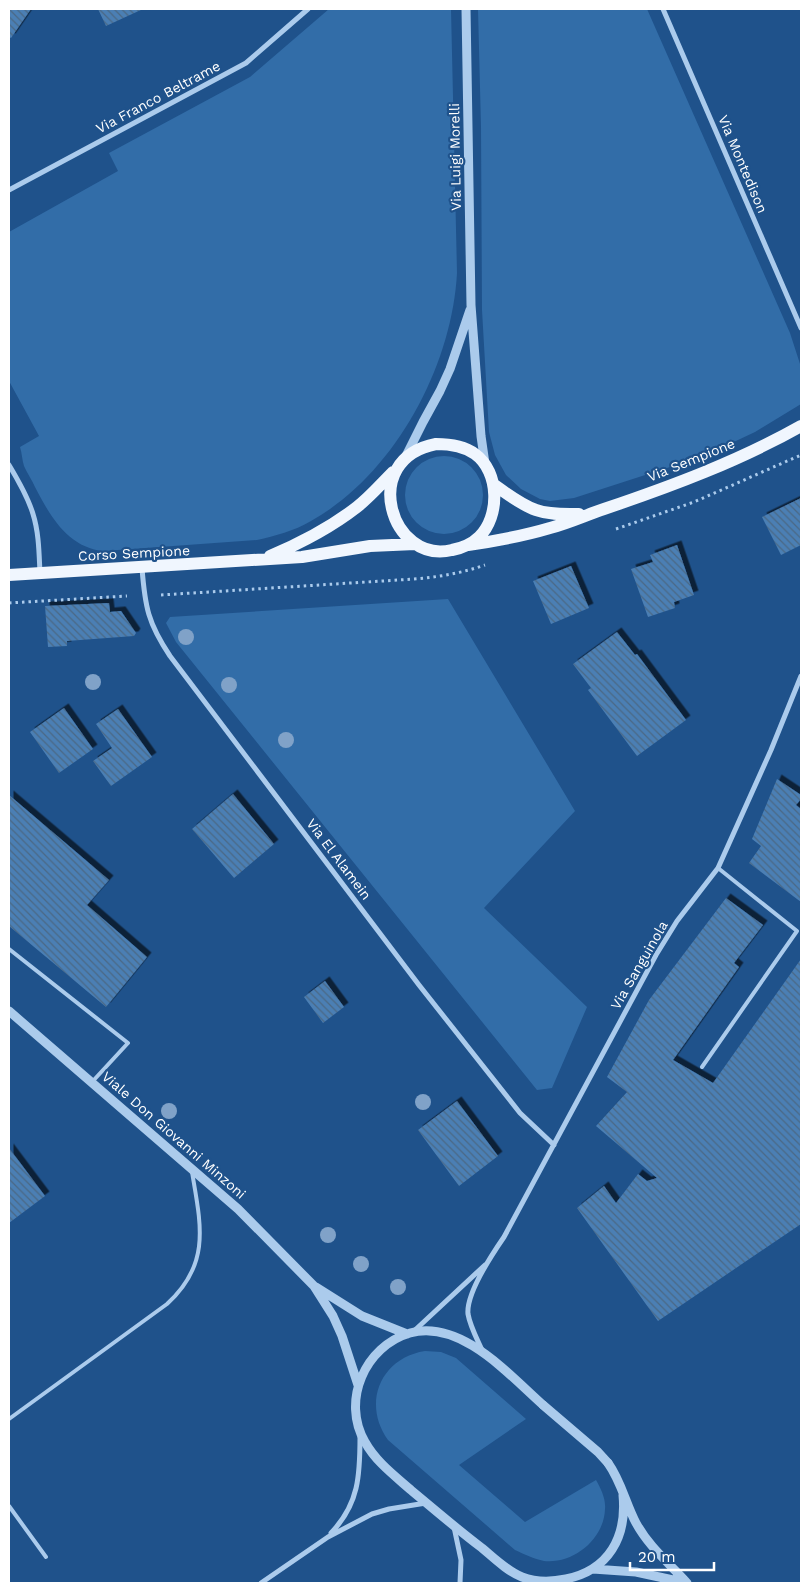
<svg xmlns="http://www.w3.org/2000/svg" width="810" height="1592" font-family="'Work Sans',sans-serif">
  <defs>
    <pattern id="building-back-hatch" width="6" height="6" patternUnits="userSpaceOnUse" patternTransform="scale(1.25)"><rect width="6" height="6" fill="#4b7fb4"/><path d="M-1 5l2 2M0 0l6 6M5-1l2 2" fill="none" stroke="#4b6885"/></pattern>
    <filter id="shadow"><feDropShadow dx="4.5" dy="-4.5" stdDeviation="0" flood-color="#0009"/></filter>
  </defs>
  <rect width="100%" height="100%" fill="#1f528b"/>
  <!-- green -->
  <path fill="#326da8" d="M 329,9 L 451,9 L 457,273 C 452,367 394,475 311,521 C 294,531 275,536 257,540 L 104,551 C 68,548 50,516 35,487 C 32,480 27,473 24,466 C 22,460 22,453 20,447 L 39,436 L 9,381 L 9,232 L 118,171 L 109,153 L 250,77 Z
    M 478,9 L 647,9 L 790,333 L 801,367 L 801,404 L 755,432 L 704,456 L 574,498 L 550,501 L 540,499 L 521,489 L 506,475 L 495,455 L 489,432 L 482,310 L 481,127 Z
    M405 495a39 39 0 1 1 78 0a39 39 0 1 1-78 0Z
    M 448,599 L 575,811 L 484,908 L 587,1007 L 552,1088 L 537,1090 L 176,642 L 166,623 L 170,617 Z
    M 425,1351 L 441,1352 L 456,1358 L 526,1419 L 459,1465 L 525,1522 L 596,1480 C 601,1489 606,1499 605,1509 C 604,1539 574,1564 544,1561 C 534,1559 524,1554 515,1550 L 388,1440 C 362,1404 380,1358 425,1351 Z"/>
  <!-- building -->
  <path fill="url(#building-back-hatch)" filter="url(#shadow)" d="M 9,9 L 31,9 L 11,38 L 9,37 Z
    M 98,9 L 143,9 L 106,26 Z
    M 801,498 L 801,545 L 781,555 L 762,517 Z
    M 677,545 L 694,595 L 674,602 L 675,608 L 648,617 L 631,569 L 653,562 L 650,555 Z
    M 571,566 L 589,608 L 551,624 L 533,581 Z
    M 109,603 L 110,612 L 121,611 L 136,633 L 134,636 L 67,641 L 67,646 L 48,647 L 45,606 Z
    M 617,632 L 635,655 L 637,654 L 686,720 L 637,756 L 588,690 L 591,688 L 573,664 Z
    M 64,708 L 93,749 L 59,773 L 30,732 Z
    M 118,709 L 152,757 L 111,786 L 93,761 L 112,748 L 96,724 Z
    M 777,779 L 801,795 L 801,799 L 796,805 L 801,809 L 801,902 L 749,863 L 761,846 L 752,839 Z
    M 233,794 L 274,844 L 234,878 L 192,829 Z
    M 9,795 L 109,880 L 87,905 L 147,957 L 106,1007 L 9,926 Z
    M 726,898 L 763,925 L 734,963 L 739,967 L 673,1060 L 713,1083 L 801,959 L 801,1224 L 658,1321 L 577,1208 L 604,1186 L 616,1203 L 638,1174 L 647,1181 L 657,1178 L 596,1126 L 627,1092 L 607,1077 L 649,1000 Z
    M 325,981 L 344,1007 L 323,1023 L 304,997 Z
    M 457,1101 L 498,1156 L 459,1186 L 418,1130 Z
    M 9,1148 L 45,1196 L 9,1223 Z"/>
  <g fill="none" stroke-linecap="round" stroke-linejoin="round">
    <!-- path -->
    <path stroke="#abcbec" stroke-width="3" stroke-dasharray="2.5 4" stroke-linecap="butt" d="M 616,529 L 694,502 L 801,455
      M 161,595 L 414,579 C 439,577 462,573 485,565
      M 9,603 L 127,596"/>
    <!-- service -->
    <path stroke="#abcbec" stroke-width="4" d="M 9,949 L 128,1043 L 92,1082
      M 702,1067 L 797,931 L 718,868
      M 9,1419 L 167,1304 C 211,1264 201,1225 192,1172
      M 9,1506 L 46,1557"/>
    <!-- minor -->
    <path stroke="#abcbec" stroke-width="5" d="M 663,9 L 801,328
      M 9,190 L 246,63 L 308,9
      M 9,465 C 18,480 28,497 33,514 C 39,533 39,553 40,573
      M 142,568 C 145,607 148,623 170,656 L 419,985 L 520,1113 L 554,1145
      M 414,1331 L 485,1265
      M 482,1350 C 477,1339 470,1326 468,1314 C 466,1294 493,1253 504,1237 L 656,955 L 677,921 L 718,868 L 771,750 L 801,676
      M 454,1527 L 461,1560 L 460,1583
      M 331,1533 C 359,1504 360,1475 360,1437
      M 261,1583 L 328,1537 L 372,1514 L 389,1509 L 426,1503"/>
    <!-- tertiary -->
    <path stroke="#abcbec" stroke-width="9" d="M 466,9 L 471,305 L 481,436 L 485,464
      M 405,458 L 423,422 L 440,391 L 450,369 L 470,310
      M 9,1011 L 238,1209 L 314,1286 L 333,1316 L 342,1336 L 358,1385
      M 316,1287 L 362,1316 L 407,1334
      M 543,1405 C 509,1375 461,1319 410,1333 C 365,1346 341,1401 365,1442 C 376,1462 395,1476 412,1491 C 435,1510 458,1530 482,1548 C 494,1558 507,1571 522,1577 C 535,1582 552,1582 566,1579 C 609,1570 627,1537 623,1495
      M 608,1463 C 621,1481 626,1504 636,1523 C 649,1547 670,1564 687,1583
      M 593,1569 L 636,1572 L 687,1583"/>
    <!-- primary -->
    <path stroke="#f0f6fe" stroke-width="12" d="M 436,444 C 450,444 464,446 475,454 C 500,472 500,517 479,537 C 472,544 462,548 452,550 C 391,565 358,459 436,444 Z
      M 493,484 C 506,493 521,505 536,510 C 550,515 565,514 579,514
      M 468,545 C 496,541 523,536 550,528 C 569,523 586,515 604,509 C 672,486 739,461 801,426
      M 270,556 C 301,543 330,528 357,507 C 370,497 381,484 393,472
      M 9,575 L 302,557 L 370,546 L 415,544"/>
    <!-- tertiary-bridge -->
    <path stroke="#abcbec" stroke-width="9" d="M 543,1405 L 598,1452 L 608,1463"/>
  </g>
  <!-- trees -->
  <g fill="#80a2c8">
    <circle cx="186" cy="637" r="8"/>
    <circle cx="93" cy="682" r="8"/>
    <circle cx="229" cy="685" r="8"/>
    <circle cx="286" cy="740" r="8"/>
    <circle cx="423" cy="1102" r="8"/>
    <circle cx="169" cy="1111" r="8"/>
    <circle cx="328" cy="1235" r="8"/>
    <circle cx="361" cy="1264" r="8"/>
    <circle cx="398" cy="1287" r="8"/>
  </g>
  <g text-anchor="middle" stroke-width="4.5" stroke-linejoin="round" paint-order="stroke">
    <!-- street labels -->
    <g font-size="14" fill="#fff" stroke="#1f528b">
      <text transform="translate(158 97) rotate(-28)" y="5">Via Franco Beltrame</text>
      <text transform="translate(455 157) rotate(-91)" y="5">Via Luigi Morelli</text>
      <text transform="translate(743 164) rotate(67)" y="5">Via Montedison</text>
      <text transform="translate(691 460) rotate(-22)" y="5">Via Sempione</text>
      <text transform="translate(134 553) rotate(-3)" y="5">Corso Sempione</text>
      <text transform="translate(339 859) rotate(53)" y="5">Via El Alamein</text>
      <text transform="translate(639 965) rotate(-60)" y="5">Via Sanguinola</text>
      <text transform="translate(174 1135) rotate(41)" y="5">Viale Don Giovanni Minzoni</text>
    </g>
  </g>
  <!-- border -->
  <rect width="810" height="1592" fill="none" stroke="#ffffff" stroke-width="20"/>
  <!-- scale -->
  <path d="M630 1562v8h84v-8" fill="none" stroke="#ffffff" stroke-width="2.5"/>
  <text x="638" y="1562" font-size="15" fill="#ffffff" stroke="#1f528b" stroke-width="4" paint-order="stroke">20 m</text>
</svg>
